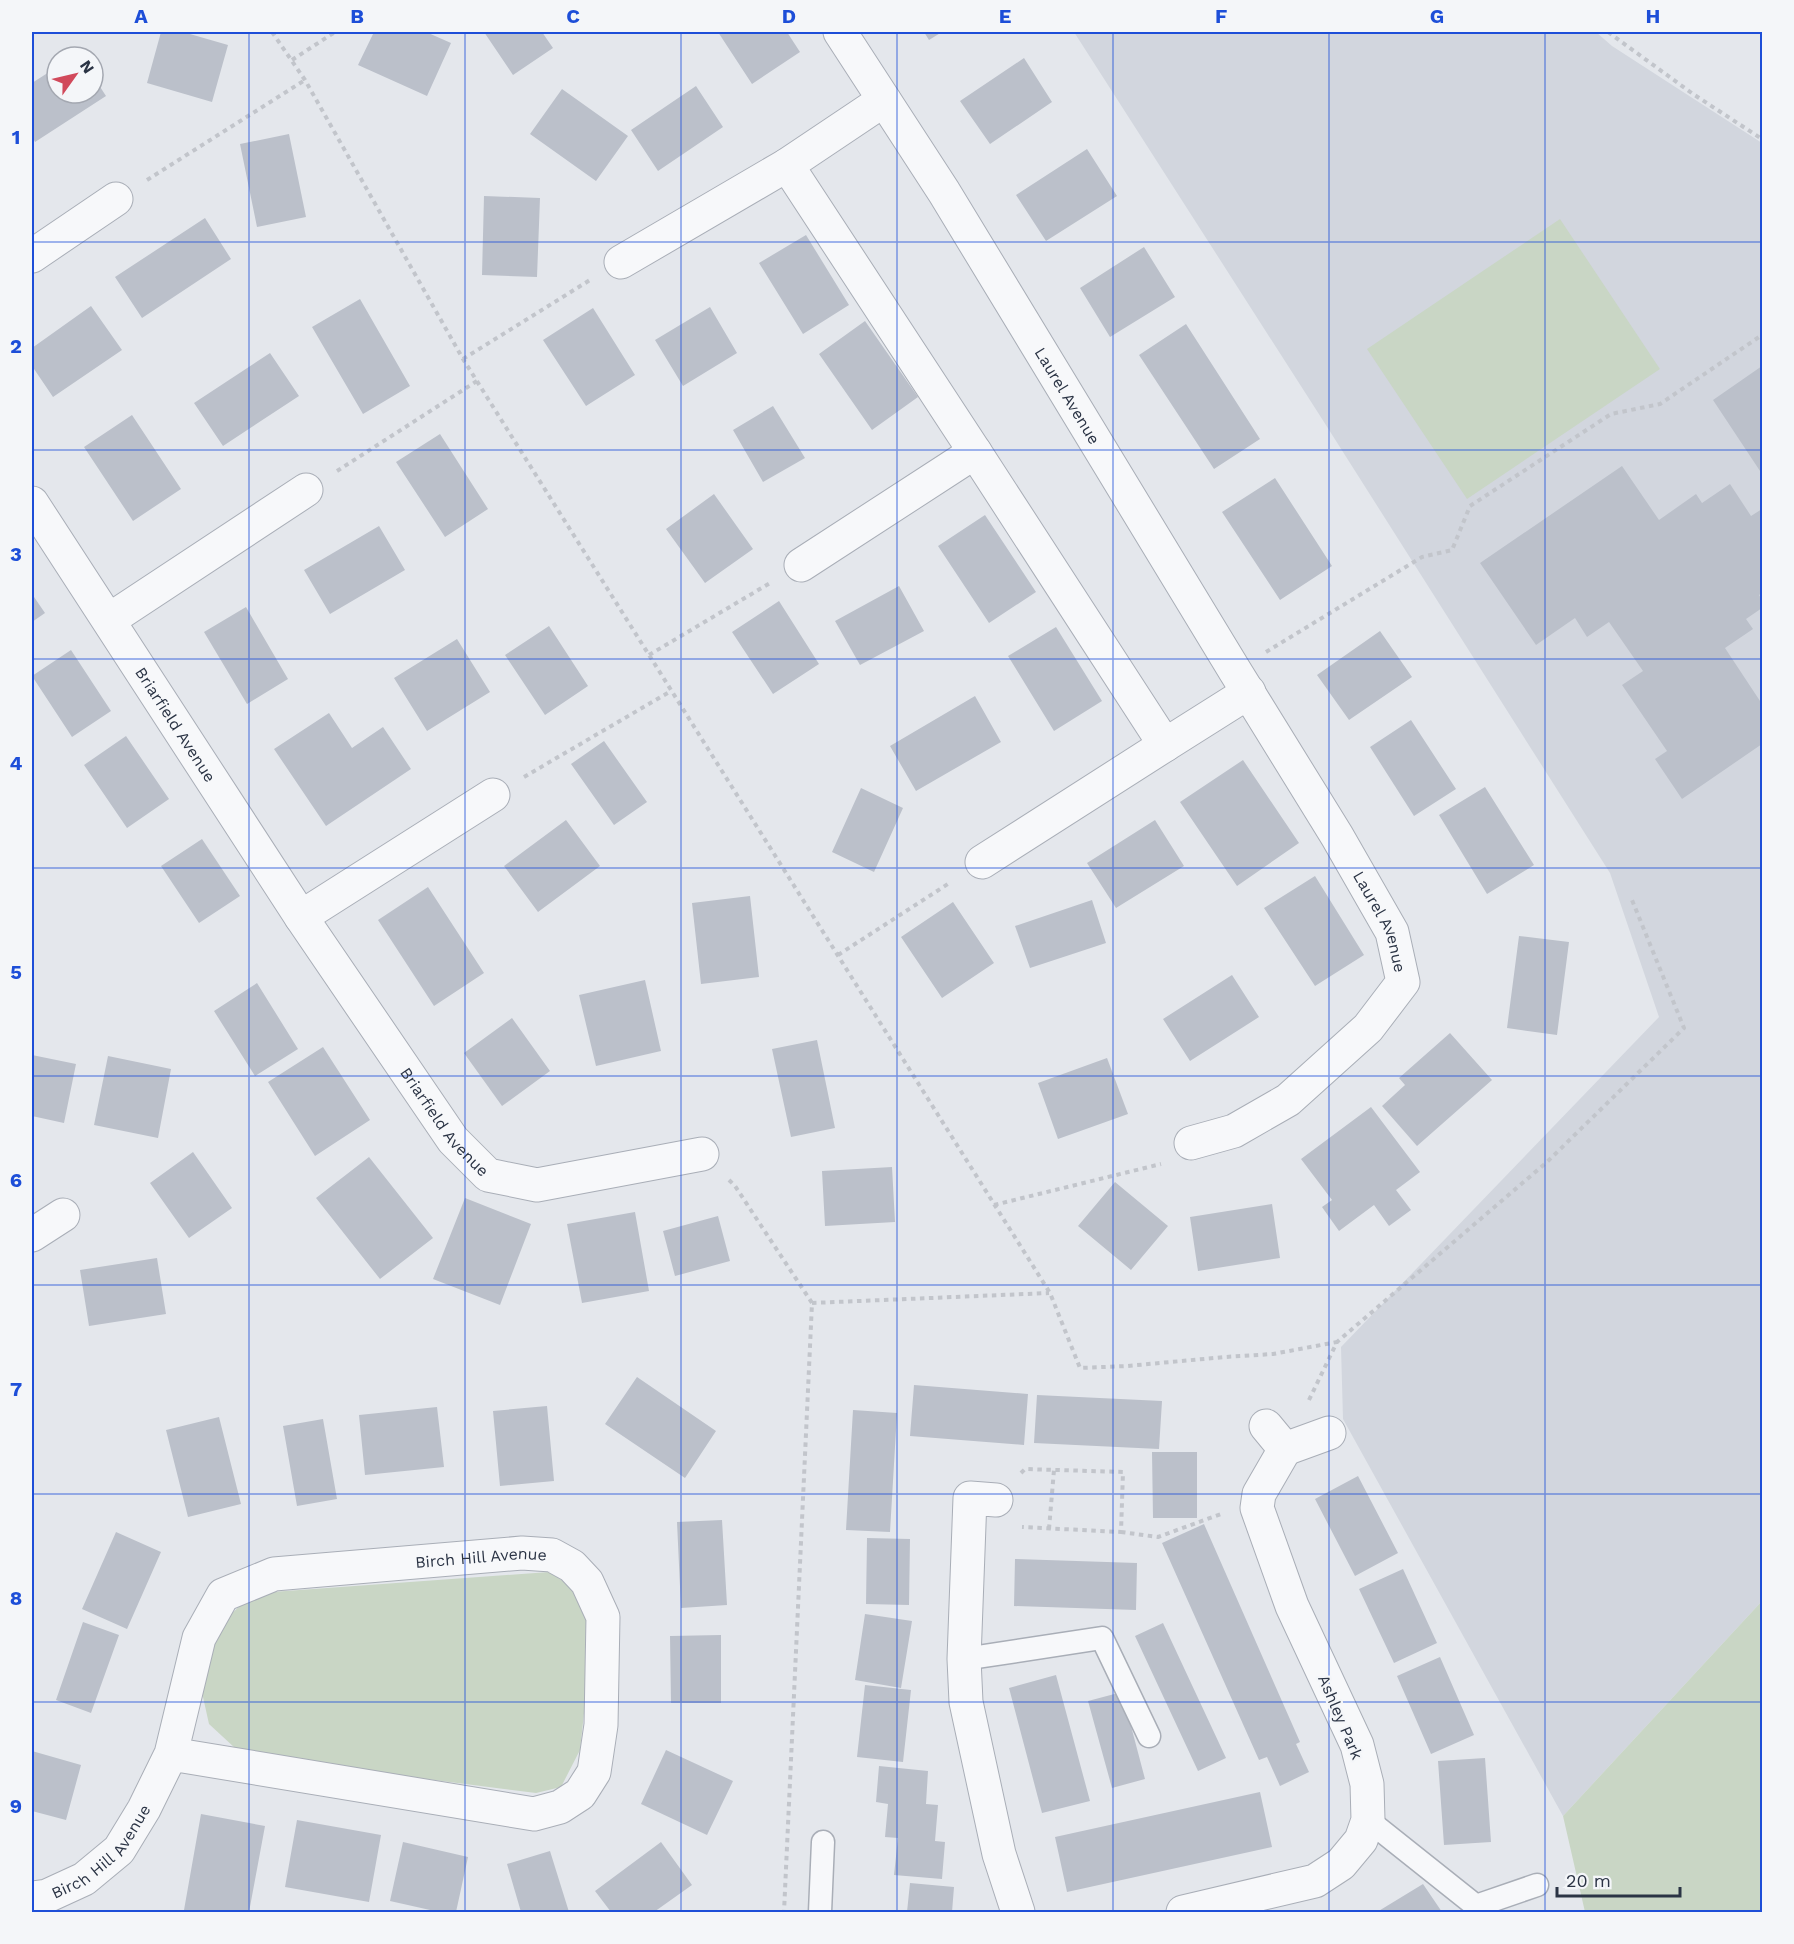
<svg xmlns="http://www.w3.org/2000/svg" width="1794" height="1944" font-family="'Work Sans',sans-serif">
  <rect width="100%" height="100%" fill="#e4e7ec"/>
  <!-- built -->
  <path fill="#d2d6de" d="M 1074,32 L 1596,32 L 1612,46 L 1762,143 L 1762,1601 L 1563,1816 L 1343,1419 L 1341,1347 L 1659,1017 L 1610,873 L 1324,422 Z"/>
  <!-- green -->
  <path fill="#c9d6c5" d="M 1560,219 L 1660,369 L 1467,499 L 1367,349 Z
    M 549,1572 L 574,1588 L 586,1619 L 585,1704 L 580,1750 L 561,1787 L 536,1793 L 309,1764 L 235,1748 L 209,1724 L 201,1688 L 211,1648 L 227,1618 L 246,1600 L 272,1592 Z
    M 1762,1601 L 1762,1912 L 1585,1912 L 1563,1816 Z"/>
  <!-- building -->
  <path fill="#bbc0ca" d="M 161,32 L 183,32 L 228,45 L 212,102 L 147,83 Z
    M 374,32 L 426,32 L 451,43 L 427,96 L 358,65 Z
    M 484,32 L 542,32 L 553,48 L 513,75 Z
    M 718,32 L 787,32 L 800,52 L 752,84 Z
    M 924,32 L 942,32 L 929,40 Z
    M 1024,58 L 1052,102 L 990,144 L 960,101 Z
    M 57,67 L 57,93 L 93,93 L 93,76 L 106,96 L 35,142 L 32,136 L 32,83 Z
    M 696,86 L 723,127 L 658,171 L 631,130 Z
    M 562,89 L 628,136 L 596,181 L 530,134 Z
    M 289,134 L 306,217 L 257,227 L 240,144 Z
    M 1087,149 L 1117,196 L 1046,241 L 1016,195 Z
    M 484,196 L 540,198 L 537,277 L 482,275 Z
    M 205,218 L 231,259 L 142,318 L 115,277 Z
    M 806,235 L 849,305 L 803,334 L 759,263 Z
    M 1144,247 L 1175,297 L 1110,337 L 1080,288 Z
    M 360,299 L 410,386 L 363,414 L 312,327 Z
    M 91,306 L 122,350 L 53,397 L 32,366 L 32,348 Z
    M 710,307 L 737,353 L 683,386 L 655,340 Z
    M 593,308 L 635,375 L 586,406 L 543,340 Z
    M 865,321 L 918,397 L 872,430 L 819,354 Z
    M 1186,324 L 1260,439 L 1214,469 L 1139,355 Z
    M 270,353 L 299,396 L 223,446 L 194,403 Z
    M 1762,366 L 1762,474 L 1713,400 Z
    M 773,406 L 805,458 L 763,482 L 733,430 Z
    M 132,415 L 181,489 L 133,521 L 84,447 Z
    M 440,434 L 488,509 L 445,537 L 396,462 Z
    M 1622,466 L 1659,520 L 1696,494 L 1702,503 L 1730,484 L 1751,516 L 1762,509 L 1762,593 L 1759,595 L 1762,600 L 1762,608 L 1746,619 L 1753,629 L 1725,648 L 1760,701 L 1762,700 L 1762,744 L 1682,799 L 1655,759 L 1667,751 L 1622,685 L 1643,671 L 1609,622 L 1587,637 L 1575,618 L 1536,645 L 1480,563 Z
    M 1275,478 L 1332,566 L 1280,600 L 1222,512 Z
    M 714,494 L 753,549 L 705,583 L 666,529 Z
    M 985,515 L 1036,592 L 989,623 L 938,546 Z
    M 379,526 L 405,570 L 330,614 L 304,570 Z
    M 899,586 L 924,631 L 860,665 L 835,621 Z
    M 32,594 L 45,613 L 32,622 Z
    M 779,601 L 819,664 L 773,694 L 732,632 Z
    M 246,607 L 288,679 L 247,704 L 204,632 Z
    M 549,626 L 588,686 L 545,715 L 505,655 Z
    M 1056,627 L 1102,701 L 1054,731 L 1008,656 Z
    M 1380,631 L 1412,677 L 1349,720 L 1317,675 Z
    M 457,639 L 490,692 L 427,731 L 394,678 Z
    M 71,650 L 111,711 L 72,737 L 32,676 Z
    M 975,696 L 1001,742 L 916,791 L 890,746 Z
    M 329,713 L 352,748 L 383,727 L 411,769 L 326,826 L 274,749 Z
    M 1411,720 L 1456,789 L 1414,816 L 1370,747 Z
    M 126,736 L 169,799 L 127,828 L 84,765 Z
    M 604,741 L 647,802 L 614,825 L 571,764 Z
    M 1243,760 L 1299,843 L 1237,886 L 1180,802 Z
    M 1485,787 L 1534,865 L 1487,894 L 1439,815 Z
    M 861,788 L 903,808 L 874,872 L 832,852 Z
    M 566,820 L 600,866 L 538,912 L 504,866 Z
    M 1155,820 L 1184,866 L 1116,908 L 1087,863 Z
    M 202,839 L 240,896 L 199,923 L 161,866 Z
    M 1315,876 L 1364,955 L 1315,986 L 1264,908 Z
    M 428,887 L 484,973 L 434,1006 L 378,920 Z
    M 750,896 L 759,977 L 701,984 L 692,903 Z
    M 1092,900 L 1106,943 L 1030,968 L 1015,926 Z
    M 953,902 L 994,963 L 942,998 L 901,937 Z
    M 1519,936 L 1569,942 L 1557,1035 L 1507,1028 Z
    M 1232,975 L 1259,1017 L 1190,1061 L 1163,1019 Z
    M 645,980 L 661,1051 L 596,1066 L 579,995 Z
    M 257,983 L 298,1049 L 255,1076 L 214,1011 Z
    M 512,1018 L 550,1071 L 502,1106 L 464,1053 Z
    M 1450,1033 L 1492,1080 L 1417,1146 L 1382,1106 L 1405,1085 L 1399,1078 Z
    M 817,1040 L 835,1128 L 791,1137 L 772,1049 Z
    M 323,1047 L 370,1120 L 315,1156 L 268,1082 Z
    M 32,1055 L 76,1064 L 64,1123 L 32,1116 Z
    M 108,1056 L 171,1069 L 158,1138 L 94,1125 Z
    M 1107,1058 L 1128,1114 L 1058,1139 L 1038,1083 Z
    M 1371,1107 L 1420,1172 L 1396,1190 L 1411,1210 L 1389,1226 L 1374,1205 L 1339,1231 L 1322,1207 L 1332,1200 L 1301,1159 Z
    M 193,1152 L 232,1208 L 189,1238 L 150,1183 Z
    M 369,1157 L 433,1238 L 380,1279 L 316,1198 Z
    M 892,1167 L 895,1222 L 825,1226 L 822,1171 Z
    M 1115,1182 L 1168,1226 L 1131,1270 L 1078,1226 Z
    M 465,1198 L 531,1224 L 500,1305 L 433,1279 Z
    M 1272,1204 L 1280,1258 L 1198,1271 L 1190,1217 Z
    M 635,1212 L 649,1291 L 582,1303 L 567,1224 Z
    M 718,1216 L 730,1261 L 675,1276 L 663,1231 Z
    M 157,1258 L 166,1314 L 89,1326 L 80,1270 Z
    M 637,1377 L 716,1431 L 685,1478 L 605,1424 Z
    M 914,1385 L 1028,1394 L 1024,1445 L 910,1436 Z
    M 1037,1395 L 1162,1401 L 1159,1449 L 1034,1443 Z
    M 547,1406 L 554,1481 L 500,1486 L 493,1411 Z
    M 437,1407 L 444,1467 L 365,1475 L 359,1415 Z
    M 853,1410 L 897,1413 L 890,1532 L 846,1530 Z
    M 219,1417 L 241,1504 L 188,1517 L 166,1430 Z
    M 323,1419 L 337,1499 L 297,1506 L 283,1426 Z
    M 1152,1452 L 1197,1452 L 1197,1518 L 1153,1518 Z
    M 1358,1476 L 1398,1553 L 1355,1576 L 1315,1499 Z
    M 722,1520 L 727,1605 L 681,1608 L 677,1522 Z
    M 1204,1524 L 1300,1742 L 1296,1744 L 1309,1772 L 1280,1786 L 1267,1757 L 1259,1760 L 1162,1543 Z
    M 116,1532 L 161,1552 L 127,1629 L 82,1609 Z
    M 867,1538 L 910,1539 L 909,1605 L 866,1604 Z
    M 1015,1559 L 1137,1563 L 1136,1610 L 1014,1606 Z
    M 1403,1569 L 1437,1643 L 1394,1663 L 1359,1589 Z
    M 865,1614 L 912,1621 L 901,1688 L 855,1680 Z
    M 83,1622 L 119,1635 L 91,1713 L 56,1700 Z
    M 1163,1623 L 1226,1758 L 1198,1771 L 1135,1636 Z
    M 721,1635 L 721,1703 L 671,1703 L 670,1636 Z
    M 1440,1657 L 1474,1735 L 1431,1754 L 1397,1676 Z
    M 1056,1675 L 1090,1801 L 1042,1813 L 1009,1688 Z
    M 865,1685 L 911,1690 L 903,1762 L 857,1757 Z
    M 1122,1692 L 1145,1779 L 1112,1788 L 1088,1701 Z
    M 666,1750 L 733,1781 L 707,1835 L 641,1804 Z
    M 32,1751 L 81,1765 L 66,1820 L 32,1811 Z
    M 1485,1758 L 1491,1842 L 1444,1845 L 1438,1761 Z
    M 879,1766 L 928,1771 L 926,1804 L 938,1805 L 935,1841 L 945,1842 L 942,1879 L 894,1875 L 898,1838 L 885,1837 L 888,1804 L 876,1802 Z
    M 1260,1792 L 1272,1847 L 1067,1892 L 1055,1837 Z
    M 201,1814 L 265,1826 L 249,1912 L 200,1912 L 184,1910 Z
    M 297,1820 L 381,1835 L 369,1902 L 285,1887 Z
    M 403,1842 L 468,1857 L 456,1912 L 439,1912 L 390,1901 Z
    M 661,1842 L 692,1885 L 654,1912 L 611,1912 L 595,1891 Z
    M 550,1851 L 569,1912 L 521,1912 L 507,1864 Z
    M 910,1883 L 954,1887 L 952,1912 L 907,1912 Z
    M 1423,1884 L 1442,1912 L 1377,1912 Z"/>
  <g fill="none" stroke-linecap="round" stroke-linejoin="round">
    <defs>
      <path id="lane" d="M 964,1659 L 1102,1638 L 1149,1736
        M 1368,1820 L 1476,1906 L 1537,1885
        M 820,1912 L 823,1842"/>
      <g id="street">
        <path id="s1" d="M 840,32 L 944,192 L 1235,671 L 1337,836 L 1392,932 L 1403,982 L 1368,1028 L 1288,1100 L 1234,1131 L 1191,1143"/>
        <path d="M 32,256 L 116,199"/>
        <path d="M 621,262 L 787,165"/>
        <path d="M 975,452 L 1165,745 L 1249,692"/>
        <path id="s2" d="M 32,503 L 301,917 L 453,1140 L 488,1175 L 537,1185 L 702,1154"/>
        <path d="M 801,565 L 975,452 L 787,165 L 884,100"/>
        <path d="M 109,620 L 306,490"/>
        <path d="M 982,862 L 1165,745"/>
        <path d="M 301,917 L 493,795"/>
        <path d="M 32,1235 L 63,1215"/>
        <path d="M 1285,1449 L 1329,1433"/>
        <path d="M 996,1500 L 970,1498 L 964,1659 L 966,1702 L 999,1854 L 1018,1912"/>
        <path id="s3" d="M 32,1898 L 47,1896 L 84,1879 L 119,1850 L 144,1809 L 171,1754 L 199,1638 L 223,1595 L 274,1574 L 522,1553 L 552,1555 L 572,1566 L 587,1582 L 603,1617 L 601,1725 L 594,1772 L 580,1794 L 560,1807 L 534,1814 L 171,1754"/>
        <path d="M 1183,1912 L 1315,1881 L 1341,1864 L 1361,1840 L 1368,1820 L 1367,1784 L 1357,1745 L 1292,1606 L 1257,1508 L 1259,1494 L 1285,1449 L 1266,1426"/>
      </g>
    </defs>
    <!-- lane casing -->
    <use href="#lane" stroke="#a9aeb7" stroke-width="25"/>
    <!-- street casing -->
    <use href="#street" stroke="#a9aeb7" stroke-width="35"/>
    <!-- path -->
    <path stroke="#c2c5cb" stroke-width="4" stroke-dasharray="4.5 4.5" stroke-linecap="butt" d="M 272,32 L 305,80 L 463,359 L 1050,1293 L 1080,1368 L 1127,1366 L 1225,1357 L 1273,1354 L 1337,1342
      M 1608,32 L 1693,94 L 1762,139
      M 292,60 L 335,32
      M 147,180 L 305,80
      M 463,359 L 590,280
      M 337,471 L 477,381
      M 1266,652 L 1422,557 L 1452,550 L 1470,506 L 1611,414 L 1660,404 L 1762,335
      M 649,655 L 770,583
      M 524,777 L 671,691
      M 838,955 L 951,882
      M 729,1180 L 735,1186 L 812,1303 L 784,1912
      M 994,1205 L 1161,1164
      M 812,1303 L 1049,1293
      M 1309,1400 L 1337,1342 L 1547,1162 L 1684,1028 L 1632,900
      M 1021,1473 L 1025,1469 L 1123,1472 L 1121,1532 L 1022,1527
      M 1049,1529 L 1054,1470
      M 1121,1532 L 1158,1537 L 1221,1514"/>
    <!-- lane -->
    <use href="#lane" stroke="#f7f8fa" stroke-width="22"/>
    <!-- street -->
    <use href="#street" stroke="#f7f8fa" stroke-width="33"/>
  </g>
  <!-- grid -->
  <path fill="none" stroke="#1d4ed8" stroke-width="1.5" stroke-opacity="0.55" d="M 249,32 L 249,1912M 465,32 L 465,1912M 681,32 L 681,1912M 897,32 L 897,1912M 1113,32 L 1113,1912M 1329,32 L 1329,1912M 1545,32 L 1545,1912M 32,242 L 1762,242M 32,450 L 1762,450M 32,659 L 1762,659M 32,868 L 1762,868M 32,1076 L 1762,1076M 32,1285 L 1762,1285M 32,1494 L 1762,1494M 32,1702 L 1762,1702"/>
  <g text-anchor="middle" stroke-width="4.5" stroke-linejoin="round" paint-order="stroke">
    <!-- street labels -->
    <g font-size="16" fill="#2b3445" stroke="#f4f6f9">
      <text dy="6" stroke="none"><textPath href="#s1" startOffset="429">Laurel Avenue</textPath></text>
      <text dy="6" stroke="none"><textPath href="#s2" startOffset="264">Briarfield Avenue</textPath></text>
      <text dy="6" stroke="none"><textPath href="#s1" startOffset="1042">Laurel Avenue</textPath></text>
      <text dy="6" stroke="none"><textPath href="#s2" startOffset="744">Briarfield Avenue</textPath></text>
      <text dy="6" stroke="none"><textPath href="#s3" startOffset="642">Birch Hill Avenue</textPath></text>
      <text transform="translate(1341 1717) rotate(67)" y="6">Ashley Park</text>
      <text dy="6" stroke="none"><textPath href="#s3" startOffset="87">Birch Hill Avenue</textPath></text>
    </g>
  </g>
  <!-- border -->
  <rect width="1794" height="1944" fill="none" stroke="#f4f6f9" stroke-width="66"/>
  <!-- north arrow -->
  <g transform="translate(75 75) rotate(56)"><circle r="28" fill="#f4f6f9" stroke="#a4a8b1" stroke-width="1.5"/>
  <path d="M0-4.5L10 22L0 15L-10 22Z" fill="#d1495b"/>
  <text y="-9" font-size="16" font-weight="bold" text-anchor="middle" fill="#2b3445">N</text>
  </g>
  <!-- scale -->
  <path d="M1557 1887v9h123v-9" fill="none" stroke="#2b3445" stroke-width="3"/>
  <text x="1566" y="1887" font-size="18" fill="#2b3445" stroke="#f4f6f9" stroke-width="4.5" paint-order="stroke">20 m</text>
  <rect x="33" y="33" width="1728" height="1878" fill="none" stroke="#1d4ed8" stroke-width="2"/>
  <g font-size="20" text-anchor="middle" font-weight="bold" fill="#1d4ed8">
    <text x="141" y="23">A</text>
    <text x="357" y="23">B</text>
    <text x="573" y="23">C</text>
    <text x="789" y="23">D</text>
    <text x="1005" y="23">E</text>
    <text x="1221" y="23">F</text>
    <text x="1437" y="23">G</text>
    <text x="1653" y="23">H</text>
    <text x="16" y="144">1</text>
    <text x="16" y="353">2</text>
    <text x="16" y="561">3</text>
    <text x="16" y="770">4</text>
    <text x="16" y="979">5</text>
    <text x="16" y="1187">6</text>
    <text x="16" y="1396">7</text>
    <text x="16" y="1605">8</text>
    <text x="16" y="1813">9</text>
  </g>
</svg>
